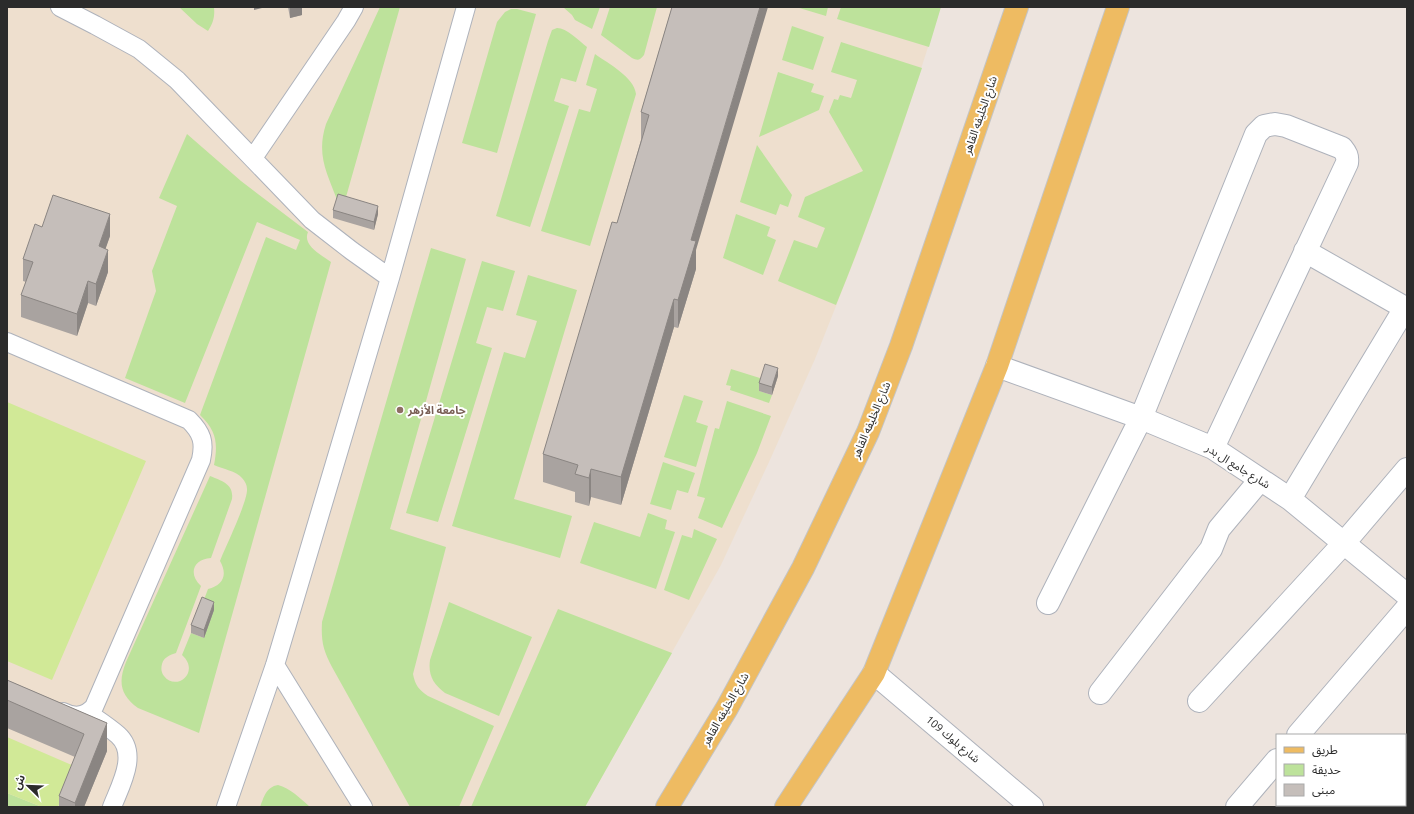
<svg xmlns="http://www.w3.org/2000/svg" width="1414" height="814" font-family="Ubuntu,'Noto Sans Arabic',sans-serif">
  <rect width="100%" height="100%" fill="#ede4de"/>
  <!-- education -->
  <path fill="#eedfce" d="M 7,7 L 941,7 L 896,146 L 857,253 L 815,359 L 769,462 L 721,565 L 585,807 L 7,807 Z"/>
  <!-- green -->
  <path fill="#bde29b" d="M 179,7 L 214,7 C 215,17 213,23 208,31 L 197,24 Z
    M 380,7 L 400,7 L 344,204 L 338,202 C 327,173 316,155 326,124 Z
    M 563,7 L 600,7 L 592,29 L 575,20 L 572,15 Z
    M 610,7 L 657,7 L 644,55 C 640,60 638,61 632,58 L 601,35 Z
    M 796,7 L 828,7 L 826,16 Z
    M 841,7 L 941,7 L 929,47 L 837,19 Z
    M 511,9 L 517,9 L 536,14 L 497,153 L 462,143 L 497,22 L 505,12 Z
    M 792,26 L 824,37 L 813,70 L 782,60 Z
    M 557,28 C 567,28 578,40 587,47 L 576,82 L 561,78 L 554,101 L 569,106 L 530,227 L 496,216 L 548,41 L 552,30 Z
    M 841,42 L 922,68 C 895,148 868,227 836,305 L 778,281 L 794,240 L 817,248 L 825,228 L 798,217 L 805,197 L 863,171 L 829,112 L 834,99 L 838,100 L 840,95 L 851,98 L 857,80 L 831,72 Z
    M 595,54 C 609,64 634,77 636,94 L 590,246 L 541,231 L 579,109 L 590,112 L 597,89 L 586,85 Z
    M 778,72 L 814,84 L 811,92 L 824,96 L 819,110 L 759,137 Z
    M 187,134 L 241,181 L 308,232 C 302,246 322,255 331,262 L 199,733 L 138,708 C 120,695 118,682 126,662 L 210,476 C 222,481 234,484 232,499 L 211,558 C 193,559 188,574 201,586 L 176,653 C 170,655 164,657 162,664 C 161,668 161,672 164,676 C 176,692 201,672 182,655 L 191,633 L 204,638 L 202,605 L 208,589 C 223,585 228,575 220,561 C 225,548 248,501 247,489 C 247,485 245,481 242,478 C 236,471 223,469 214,465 C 218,444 217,431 200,415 L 266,237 L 296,250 L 300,240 L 257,222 L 185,403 L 125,378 L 156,291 L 152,271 L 177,206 L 159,198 Z
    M 757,145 L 792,195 L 788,207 L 780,204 L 776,215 L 740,202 Z
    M 736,214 L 770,227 L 767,236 L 776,240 L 763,275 L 723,258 Z
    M 431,248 L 466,259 L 390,529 L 446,547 L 413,674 C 415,685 419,690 428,696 L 494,726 L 459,807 L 410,807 L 332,667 C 323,650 321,641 322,622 Z
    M 482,261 L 515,271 L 503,311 L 487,307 L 476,343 L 492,348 L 438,522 L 406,513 Z
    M 528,275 L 577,290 L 514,499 L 572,516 L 560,558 L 452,526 L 504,352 L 525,358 L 537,321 L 516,315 Z
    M 731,369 L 763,379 L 759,391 L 772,395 L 769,403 L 730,390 L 731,386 L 726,385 Z
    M 684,395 L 703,401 L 696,422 L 708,426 L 696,467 L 664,457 Z
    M 727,401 L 771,416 L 757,453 L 722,528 L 698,518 L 705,498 L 697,496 L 715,428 L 719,429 Z
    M 663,462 L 695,473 L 688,493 L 677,490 L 671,510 L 650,504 Z
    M 648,513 L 667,520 L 665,529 L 675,532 L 656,589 L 580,563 L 594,522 L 640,537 Z
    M 694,529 L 717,539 L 689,600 L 664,590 L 682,535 L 692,538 Z
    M 449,602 L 532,637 L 499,716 L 445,693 C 433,684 428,675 430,660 Z
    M 558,609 L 672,653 L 585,807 L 471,807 Z
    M 278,785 C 290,788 300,798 310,807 L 260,807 C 264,797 266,787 278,785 Z
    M 7,793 L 42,807 L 7,807 Z"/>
  <!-- pitch -->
  <path fill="#d1e997" d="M 7,402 L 146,461 L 52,680 L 7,661 Z
    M 7,737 L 74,766 L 58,807 L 42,807 L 7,793 Z"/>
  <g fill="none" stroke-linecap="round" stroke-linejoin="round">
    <defs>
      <path id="service" d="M 60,7 L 95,25 L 139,49 L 177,80 L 312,220 L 352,251 L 390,278
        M 253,158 L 346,21 L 354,7
        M 7,342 L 189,420 C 202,433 205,442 201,460 L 94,707 C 84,717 75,718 63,712
        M 275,665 L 363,807
        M 88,713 C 98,720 109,727 118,735 C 139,754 120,786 112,807
        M 226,807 L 275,665 L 390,278 L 466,7"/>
      <path id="minor" d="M 1305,251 L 1407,309
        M 997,366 L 1141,418 L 1213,448 L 1290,499 L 1407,595
        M 1290,499 L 1405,308
        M 1048,603 L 1141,418 L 1256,134 L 1264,126 L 1275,124 L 1286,126 L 1342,148 C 1346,153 1348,156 1347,163 L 1213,448
        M 874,673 L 1032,807
        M 1100,693 L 1211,549 L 1219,529 L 1224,523 L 1260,480
        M 1199,701 L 1344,543 L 1407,469
        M 1298,735 L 1407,608
        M 1405,749 L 1407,747
        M 1237,807 L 1277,760
        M 1352,807 L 1354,805"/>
      <path id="primary" d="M 667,807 L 727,708 L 803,568 L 868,432 L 901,346 L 1017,7
        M 786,807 L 874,673 L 997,366 L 1118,7"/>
    </defs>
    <!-- service casing -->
    <use href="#service" stroke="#aeb2bb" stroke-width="20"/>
    <!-- minor casing -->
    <use href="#minor" stroke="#aeb2bb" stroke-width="24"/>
    <!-- primary casing -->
    <use href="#primary" stroke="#c4c4c4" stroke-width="24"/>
    <!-- service -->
    <use href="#service" stroke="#fff" stroke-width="18"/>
    <!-- minor -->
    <use href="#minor" stroke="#fff" stroke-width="22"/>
    <!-- primary -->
    <use href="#primary" stroke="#eebb62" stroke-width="22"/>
  </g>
  <!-- wall -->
  <path fill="#a9a3a0" d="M 288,7 L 302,7 L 302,15 L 290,18 Z
    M 672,7 L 696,250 L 696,269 L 678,328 L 674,327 L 621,505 L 591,497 L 589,506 L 575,502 L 575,492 L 543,482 L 543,454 L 617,223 L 641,140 L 641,112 Z
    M 333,210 L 378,214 L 374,230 L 333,218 Z
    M 42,227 L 110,236 L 105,249 L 108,272 L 96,306 L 88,303 L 77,336 L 21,317 L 21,295 L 26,282 L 23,281 L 23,259 Z
    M 778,376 L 772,395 L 759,391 L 759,383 Z
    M 214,610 L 204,638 L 191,633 L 191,625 Z
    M 7,680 L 107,723 L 107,751 L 84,807 L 59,807 L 59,796 L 75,757 L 7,728 Z"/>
  <!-- shaded-wall -->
  <path fill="#8a8582" d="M 254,7 L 266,7 L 254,10 Z
    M 290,7 L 302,7 L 302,15 L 290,18 Z
    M 760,7 L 768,7 L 696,250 L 696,269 L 678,328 L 678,300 L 691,240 Z
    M 378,206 L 378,214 L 374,230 L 374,222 Z
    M 110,214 L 110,236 L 99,268 L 99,246 Z
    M 108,250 L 108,272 L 96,306 L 96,284 Z
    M 88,281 L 88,303 L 77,336 L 77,314 Z
    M 674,299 L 674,327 L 621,505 L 621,477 Z
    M 778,368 L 778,376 L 772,395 L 772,387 Z
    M 591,469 L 591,497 L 589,506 L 589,478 Z
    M 214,602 L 214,610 L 204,638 L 204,630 Z
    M 107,723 L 107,751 L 84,807 L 75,807 L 75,803 Z"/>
  <!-- building -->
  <path fill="#c5beba" stroke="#8a8582" d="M 672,7 L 760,7 L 691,240 L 696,241 L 678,300 L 674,299 L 621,477 L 591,469 L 589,478 L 575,474 L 578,465 L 543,454 L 612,222 L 617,223 L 649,115 L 641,112 Z
    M 338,194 L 378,206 L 374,222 L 333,210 Z
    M 53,195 L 110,214 L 99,246 L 108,250 L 96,284 L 88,281 L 77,314 L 21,295 L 33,262 L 23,259 L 35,224 L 42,227 Z
    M 765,364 L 778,368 L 772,387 L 759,383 Z
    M 202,597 L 214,602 L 204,630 L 191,625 Z
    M 7,680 L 107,723 L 75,803 L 59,796 L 84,734 L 7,700 Z"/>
  <!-- markers -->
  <circle fill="#8d6e63" stroke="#fff" stroke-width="1.5" cx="400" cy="410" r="4"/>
  <g text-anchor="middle" stroke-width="4" stroke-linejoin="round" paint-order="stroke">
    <!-- street labels -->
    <g font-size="11" fill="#2b2b2b" stroke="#fff">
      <text transform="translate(980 115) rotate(-71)" y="4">شارع الخليفه القاهر</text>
      <text transform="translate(871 420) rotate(-67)" y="4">شارع الخليفه القاهر</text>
      <text transform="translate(1238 466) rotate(32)" y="4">شارع جامع ال بدر</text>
      <text transform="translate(725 709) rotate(-60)" y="4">شارع الخليفه القاهر</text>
      <text transform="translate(953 739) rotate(40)" y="4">شارع بلوك 109</text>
    </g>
    <!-- education labels -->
    <g font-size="11" font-weight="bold" fill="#785e54" stroke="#fff" text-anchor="start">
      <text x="408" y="414">جامعة الأزهر</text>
    </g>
  </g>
  <!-- border -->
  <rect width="1414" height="814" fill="none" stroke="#2b2b2b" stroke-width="16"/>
  <!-- legend -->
  <rect x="1276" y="734" width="130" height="72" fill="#ffffff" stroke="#aaaaaa"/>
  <rect x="1284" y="747" width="20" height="6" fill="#eebb62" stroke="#aaaaaa"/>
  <text x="1312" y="754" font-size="12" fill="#2b2b2b">طريق</text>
  <rect x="1284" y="764" width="20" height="12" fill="#bde29b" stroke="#aaaaaa"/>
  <text x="1312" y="774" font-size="12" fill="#2b2b2b">حديقة</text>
  <rect x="1284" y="784" width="20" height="12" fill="#c5beba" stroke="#aaaaaa"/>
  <text x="1312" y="794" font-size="12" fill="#2b2b2b">مبنى</text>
  <!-- north arrow -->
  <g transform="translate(28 786) rotate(293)" stroke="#ffffff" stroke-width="3" paint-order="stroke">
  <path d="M0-3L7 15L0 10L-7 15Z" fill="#2b2b2b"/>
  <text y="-6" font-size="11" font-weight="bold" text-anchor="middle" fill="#2b2b2b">ش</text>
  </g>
</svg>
